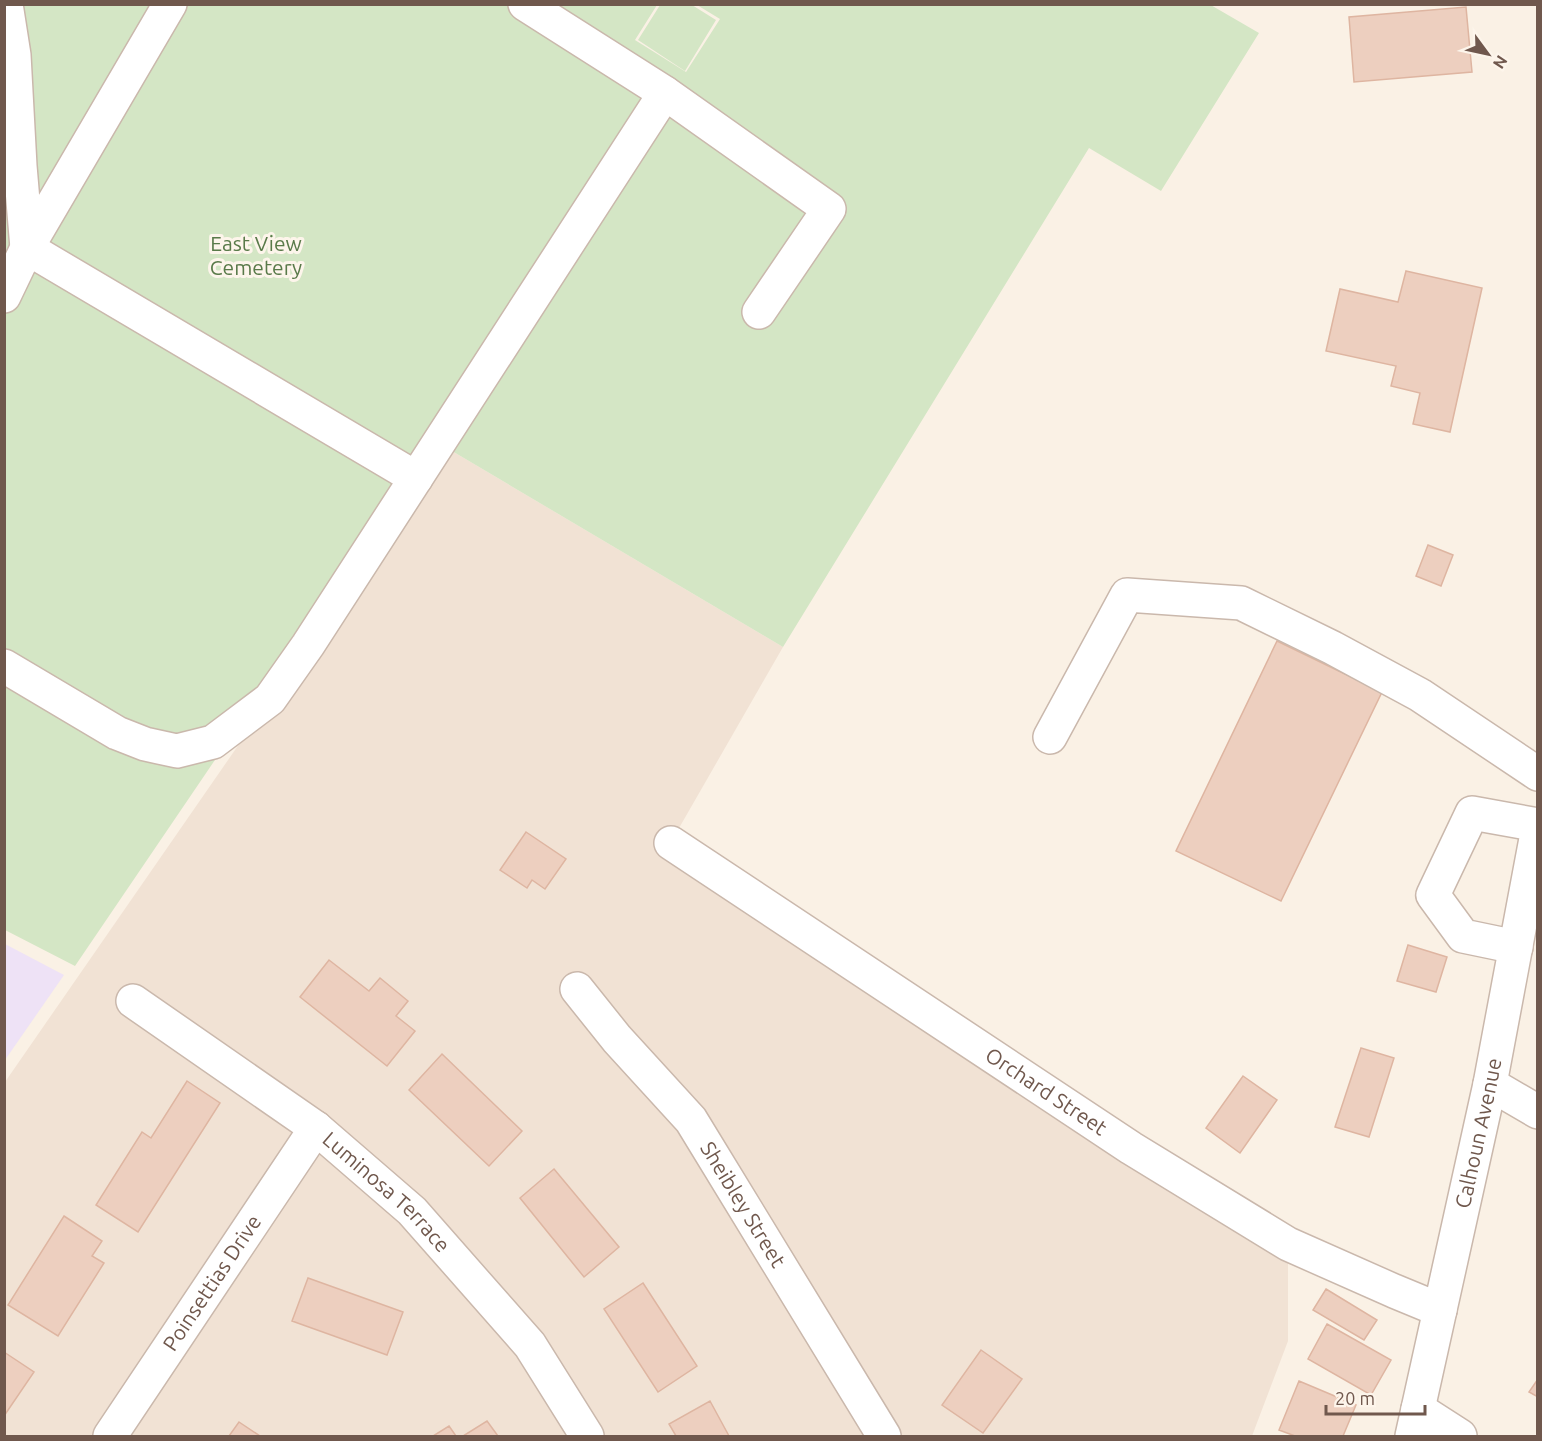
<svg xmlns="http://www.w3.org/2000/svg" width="1542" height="1441" font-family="Ubuntu,sans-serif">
  <rect width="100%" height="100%" fill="#faf1e5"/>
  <!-- residential -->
  <path fill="#f1e2d4" d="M 430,438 L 783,647 L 671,842 L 1288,1244 L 1288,1341 L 1252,1436 L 5,1436 L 5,1082 L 289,672 Z"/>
  <!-- education -->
  <path fill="#eee2f6" d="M 5,944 L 64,975 L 5,1060 Z"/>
  <!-- green -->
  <path fill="#d4e6c5" d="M 1209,4 L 1259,33 L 1161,191 L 1089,148 L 783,647 L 430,438 L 272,676 L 75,966 L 5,930 L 4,5 L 657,5 L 635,40 L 686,72 L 720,19 L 697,5 Z
    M 660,5 L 692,5 L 716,20 L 685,71 L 638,40 Z"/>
  <!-- building -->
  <path fill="#edcfbf" stroke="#deb5a1" stroke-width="1.5" d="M 1466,7 L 1472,72 L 1354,82 L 1349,17 Z
    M 1406,271 L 1482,288 L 1450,432 L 1413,424 L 1420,393 L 1391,386 L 1396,366 L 1326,351 L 1340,289 L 1398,302 Z
    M 1428,545 L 1453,555 L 1441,586 L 1416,576 Z
    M 1277,641 L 1382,692 L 1281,901 L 1176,851 Z
    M 526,832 L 566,859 L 545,889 L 532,880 L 527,888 L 500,870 Z
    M 1408,945 L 1447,957 L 1436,992 L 1397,981 Z
    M 329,960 L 369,991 L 380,978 L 408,1001 L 396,1016 L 415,1031 L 387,1066 L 300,997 Z
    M 1361,1048 L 1394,1058 L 1369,1137 L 1335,1127 Z
    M 442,1054 L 522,1131 L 489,1166 L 409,1090 Z
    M 1243,1076 L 1277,1100 L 1240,1153 L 1206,1128 Z
    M 187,1081 L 220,1103 L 138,1232 L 96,1205 L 142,1132 L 151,1138 Z
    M 554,1169 L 619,1247 L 584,1277 L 520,1198 Z
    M 64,1216 L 102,1241 L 92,1256 L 104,1263 L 58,1336 L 8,1305 Z
    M 308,1278 L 403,1312 L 387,1355 L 292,1321 Z
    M 643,1283 L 697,1366 L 658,1392 L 604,1309 Z
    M 1326,1289 L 1377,1320 L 1364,1340 L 1313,1310 Z
    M 1327,1324 L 1391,1360 L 1371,1395 L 1308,1359 Z
    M 981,1350 L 1022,1379 L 983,1433 L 942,1405 Z
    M 4,1352 L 34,1372 L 4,1416 Z
    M 1538,1379 L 1538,1397 L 1529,1392 Z
    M 1299,1381 L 1356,1405 L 1343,1436 L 1295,1436 L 1279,1430 Z
    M 710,1401 L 729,1436 L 676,1436 L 669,1424 Z
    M 487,1421 L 498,1436 L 463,1436 Z
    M 239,1422 L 260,1436 L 229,1436 Z
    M 449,1426 L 456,1436 L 433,1436 Z"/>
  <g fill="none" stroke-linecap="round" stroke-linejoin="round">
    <defs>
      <g id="minor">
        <path d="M 6,4 L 14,55 L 20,166 L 27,248 L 416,478"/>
        <path d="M 525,4 L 665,93 L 829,209 L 759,312"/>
        <path d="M 4,296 L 27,248 L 170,4"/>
        <path d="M 4,666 L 117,733 L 145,744 L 177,751 L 213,742 L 270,699 L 308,645 L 665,93"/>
        <path d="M 1050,737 L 1127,595 L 1241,603 L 1333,648 L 1420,695 L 1538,774"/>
        <path id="s1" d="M 671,843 L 1131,1148 L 1288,1244 L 1394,1291 L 1440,1310"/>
        <path d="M 1516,947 L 1463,936 L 1433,895 L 1472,813 L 1538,825"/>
        <path id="s2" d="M 577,989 L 617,1039 L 691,1120 L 884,1436"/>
        <path id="s3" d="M 133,1001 L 316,1128 L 412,1211 L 530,1345 L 587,1436"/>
        <path d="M 1490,1084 L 1538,1112"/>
        <path d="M 1418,1409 L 1460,1436"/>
        <path id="s4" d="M 110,1436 L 316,1128"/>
        <path id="s5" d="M 1412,1436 L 1490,1084 L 1538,828"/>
      </g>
    </defs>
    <!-- minor casing -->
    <use href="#minor" stroke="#cab8ac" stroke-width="36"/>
    <!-- minor -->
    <use href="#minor" stroke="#fff" stroke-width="33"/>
  </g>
  <g text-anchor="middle" stroke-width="6" stroke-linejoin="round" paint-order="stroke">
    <!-- park labels -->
    <g font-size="21" fill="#597a49" stroke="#fdf5eb">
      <text x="256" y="251">East View<tspan x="256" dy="24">Cemetery</tspan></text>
    </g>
    <!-- street labels -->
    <g font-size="21" fill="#70584d" stroke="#fdf5eb">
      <text dy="7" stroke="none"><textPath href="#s1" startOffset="450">Orchard Street</textPath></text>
      <text dy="7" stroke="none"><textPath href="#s5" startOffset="310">Calhoun Avenue</textPath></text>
      <text dy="7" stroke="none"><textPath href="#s3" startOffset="318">Luminosa Terrace</textPath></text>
      <text dy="7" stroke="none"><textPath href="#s2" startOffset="273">Sheibley Street</textPath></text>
      <text dy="7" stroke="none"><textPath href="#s4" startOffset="184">Poinsettias Drive</textPath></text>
    </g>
  </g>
  <!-- border -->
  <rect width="1542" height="1441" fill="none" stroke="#70584d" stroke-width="12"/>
  <!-- north arrow -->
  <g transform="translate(1488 54) rotate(123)" stroke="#fdf5eb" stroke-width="4.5" paint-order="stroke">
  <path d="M0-4.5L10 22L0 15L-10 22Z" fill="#70584d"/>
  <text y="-9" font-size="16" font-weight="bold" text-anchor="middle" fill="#70584d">N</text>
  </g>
  <!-- scale -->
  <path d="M1326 1405v9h99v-9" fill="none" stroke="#70584d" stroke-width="3"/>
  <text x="1335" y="1405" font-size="18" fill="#70584d" stroke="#fdf5eb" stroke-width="4.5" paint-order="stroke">20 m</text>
</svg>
